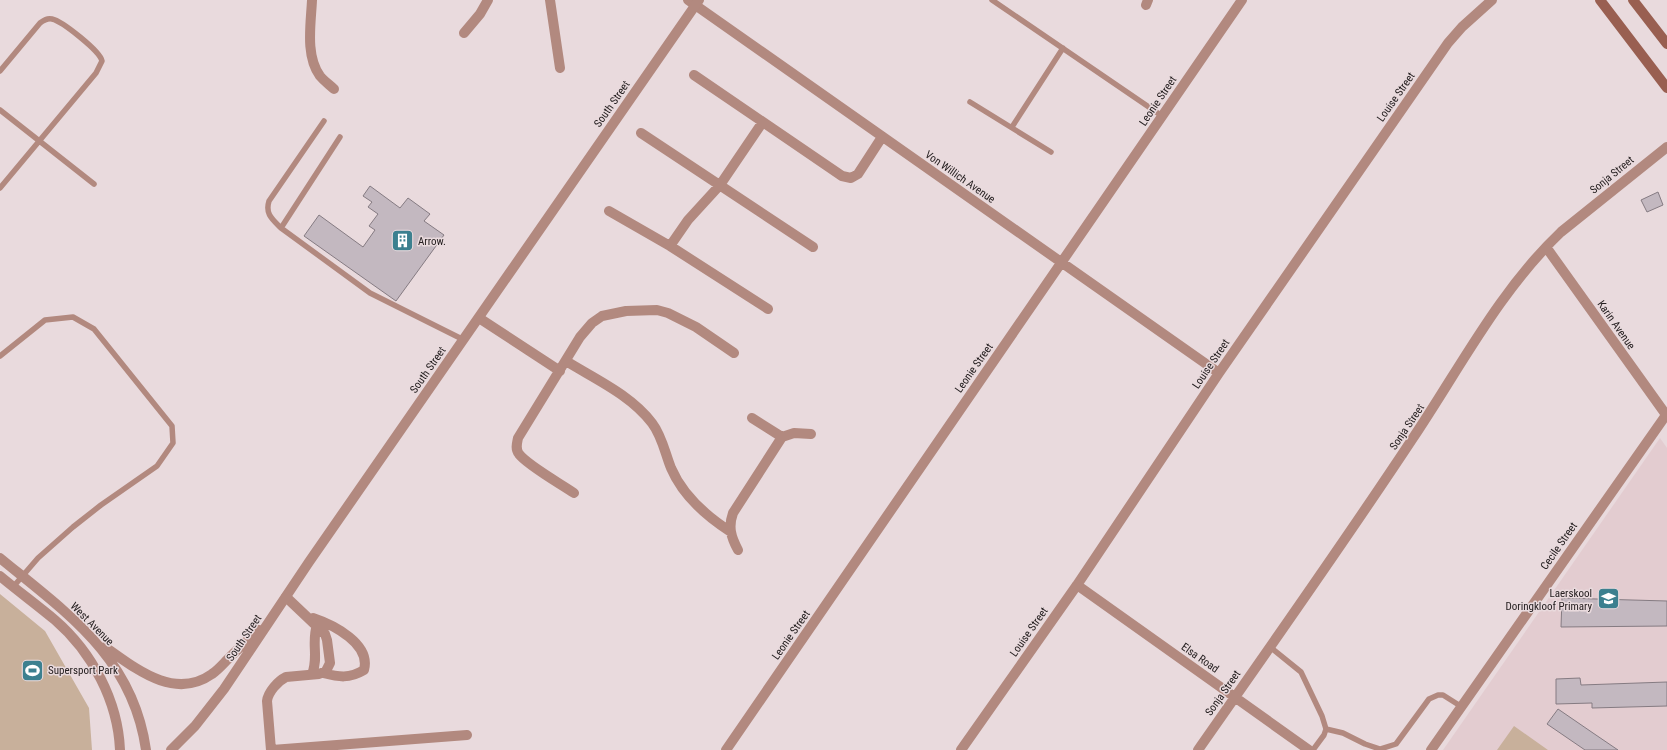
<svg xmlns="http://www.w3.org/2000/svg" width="1667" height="750" font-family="'Roboto Condensed',sans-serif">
	<rect width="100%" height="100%" fill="#e9dadd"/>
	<path fill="#e3ccd0" d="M1660,438L1667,448V750H1443Z"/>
	<path fill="#c8b09b" d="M0,594L45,631L89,708L92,750H0Z
		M1514,726L1548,750H1497Z"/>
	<path fill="#c3b8c0" stroke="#857b82" d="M370,186L400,208L408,198L430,214L424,221L444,235L396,301L304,236L319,215L363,247L375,230L369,226L378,214L368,207L372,202L363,196Z
		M1658,192L1663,205L1647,212L1641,200Z
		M1562,598L1667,601V626L1561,627Z
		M1580,678L1581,685L1667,682V706L1592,708V703L1556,704V679Z
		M1558,709L1593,733L1618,750H1585L1547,724Z"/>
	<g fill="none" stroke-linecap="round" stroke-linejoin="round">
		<path stroke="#b2897f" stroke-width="5.5" d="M992,0L1162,116
			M0,71L40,23C44,20 47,18 52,19C62,21 100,51 102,61L96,73L0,188
			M970,102L1051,152
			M0,110L94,184
			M324,121L269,201C265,214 272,219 281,228L370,293L464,340
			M1012,127L1063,48
			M281,228L340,137
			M0,356L45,320L73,317L94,329L172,426L173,443L157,466L101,505L73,527L38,558L13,587
			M1270,647L1301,672L1322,716L1326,729L1324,735L1313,750
			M1326,729L1343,733L1365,744L1380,749L1396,744L1429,699L1438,695H1443L1462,707"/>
		<path stroke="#b2897f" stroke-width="10" d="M312,0C311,23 305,56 320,76C324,81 330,85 334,89
			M550,0L560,68
			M688,0L1219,373
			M1146,5L1148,0
			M464,33L480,14L488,0
			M694,75L842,176L851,178L858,174L882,137
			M641,133L813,247
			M609,211L670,246L768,309
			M670,246L688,220L720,185L762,123
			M1546,247L1667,416
			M479,318L560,371
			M566,361C595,379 631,395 652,423C662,436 665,453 671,468C683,496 706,516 731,532
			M752,418L782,437
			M574,493C561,484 527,465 519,454C515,449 517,443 518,438L580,337L592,323L602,316L626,311L657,310L668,313L696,327L734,353
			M738,550C731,537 728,527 733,513L782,437L794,433L811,434
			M1077,585L1309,750
			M313,618C334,625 371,644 364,670C349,679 339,677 323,673
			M312,674C319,657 311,643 317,625
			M271,750L267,701C268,692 278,681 286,677L319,674L326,671L330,663L327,640L325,634L286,597
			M272,750L467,735
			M726,750L1242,0
			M961,750L1077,585L1219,373L1448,43L1462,27L1492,0
			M1198,750C1270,647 1343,544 1413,438C1460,368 1499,291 1561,232L1667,147
			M1431,750L1666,415"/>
		<path stroke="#b2897f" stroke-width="10" d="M0,558C67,613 133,657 146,750
			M0,576C18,591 37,605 55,620C92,652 118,701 120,750
			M105,647C135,668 174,701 212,674C218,670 223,664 228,659C238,649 249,639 259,630
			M171,750L195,726L224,689L309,562L699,0"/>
		<path stroke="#995f51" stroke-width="10" d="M1600,0L1667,88
			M1633,0L1667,44"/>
	</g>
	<defs>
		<symbol id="building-square" viewBox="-11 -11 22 22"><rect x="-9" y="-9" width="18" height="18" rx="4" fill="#3c808f" stroke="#e9dadd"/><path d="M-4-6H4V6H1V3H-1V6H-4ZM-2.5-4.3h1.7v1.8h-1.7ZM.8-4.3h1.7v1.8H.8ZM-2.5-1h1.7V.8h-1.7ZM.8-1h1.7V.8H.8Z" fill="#fff"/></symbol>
		<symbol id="school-square" viewBox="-11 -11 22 22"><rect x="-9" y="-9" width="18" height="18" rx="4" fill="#3c808f" stroke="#e9dadd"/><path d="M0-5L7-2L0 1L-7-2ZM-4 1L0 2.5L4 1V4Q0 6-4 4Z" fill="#fff"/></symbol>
		<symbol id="stadium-square" viewBox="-11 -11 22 22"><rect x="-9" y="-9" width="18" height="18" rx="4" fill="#3c808f" stroke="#e9dadd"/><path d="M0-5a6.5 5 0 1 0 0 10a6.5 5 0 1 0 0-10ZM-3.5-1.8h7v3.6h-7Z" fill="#fff"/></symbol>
	</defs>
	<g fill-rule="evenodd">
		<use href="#building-square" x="390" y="228" width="25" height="25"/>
		<use href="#school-square" x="1596" y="586" width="25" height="25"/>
		<use href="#stadium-square" x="20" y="658" width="25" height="25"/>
	</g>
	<g text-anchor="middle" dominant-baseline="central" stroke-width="3" stroke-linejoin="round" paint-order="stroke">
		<g font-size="11" fill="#262021" stroke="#e9dadd">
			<text transform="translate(1396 97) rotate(-55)">Louise Street</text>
			<text transform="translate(1158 101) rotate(-56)">Leonie Street</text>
			<text transform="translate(612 104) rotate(-55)">South Street</text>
			<text transform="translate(1612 175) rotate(-39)">Sonja Street</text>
			<text transform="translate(960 177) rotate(35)">Von Willich Avenue</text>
			<text transform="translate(1616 325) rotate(55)">Karin Avenue</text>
			<text transform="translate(1211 364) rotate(-56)">Louise Street</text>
			<text transform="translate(974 368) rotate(-55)">Leonie Street</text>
			<text transform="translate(428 370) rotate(-55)">South Street</text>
			<text transform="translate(1407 427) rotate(-56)">Sonja Street</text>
			<text transform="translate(1559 546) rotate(-55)">Cecile Street</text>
			<text transform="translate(92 624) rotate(45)">West Avenue</text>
			<text transform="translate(1029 632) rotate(-55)">Louise Street</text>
			<text transform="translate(791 635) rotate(-55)">Leonie Street</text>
			<text transform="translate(244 638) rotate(-56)">South Street</text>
			<text transform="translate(1200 658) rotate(35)">Elsa Road</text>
			<text transform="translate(1223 693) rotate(-55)">Sonja Street</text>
		</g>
		<g font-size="11" fill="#262021" stroke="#e9dadd" text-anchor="start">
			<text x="418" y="241">Arrow.</text>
			<text x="1592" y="593" text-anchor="end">Laerskool<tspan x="1592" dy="13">Doringkloof Primary</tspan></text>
			<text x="48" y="670">Supersport Park</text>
		</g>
	</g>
</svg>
